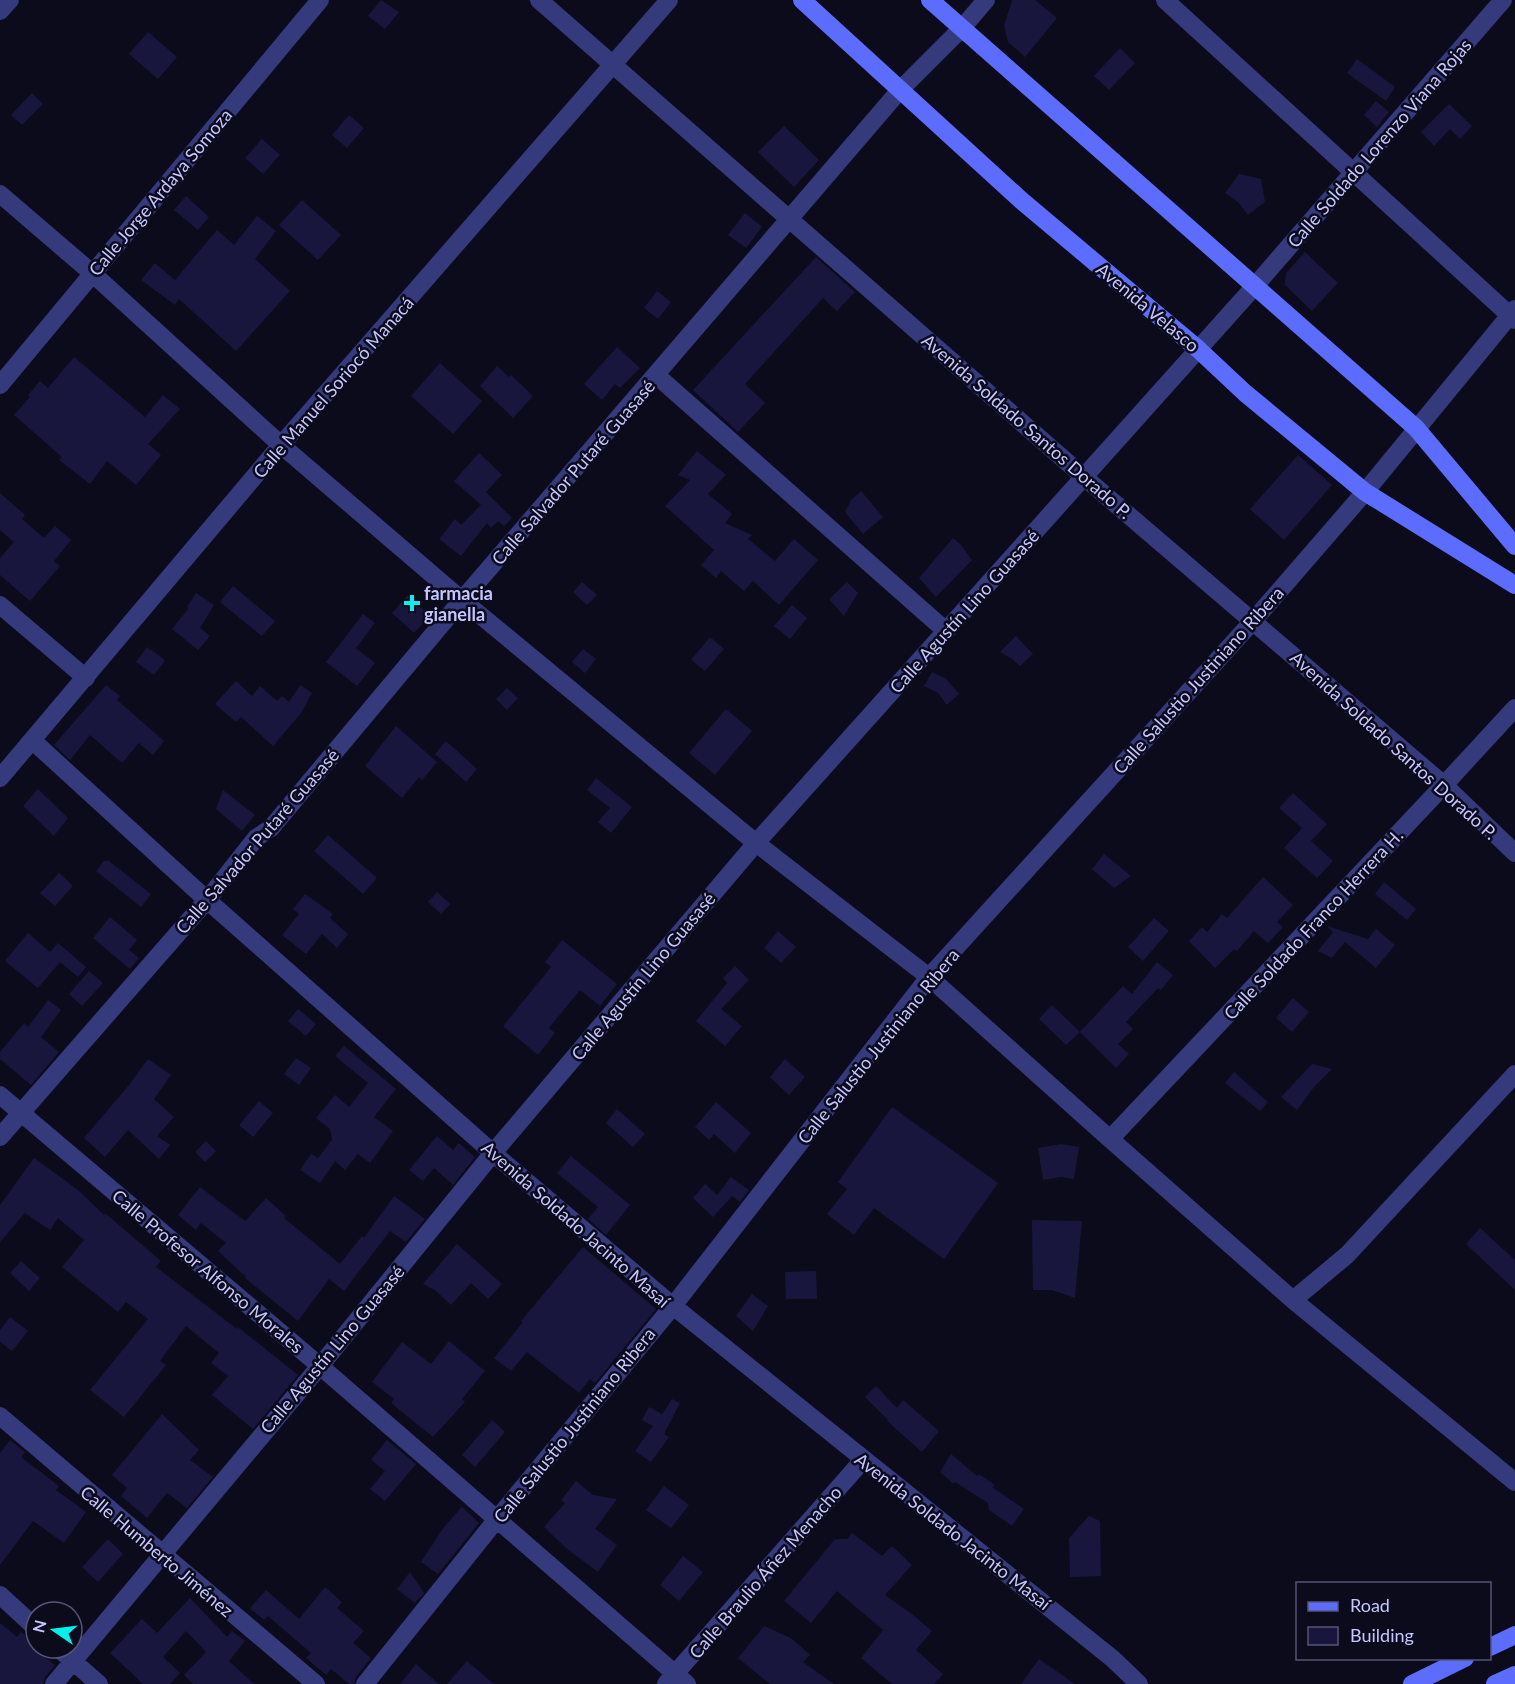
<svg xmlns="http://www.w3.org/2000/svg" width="1515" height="1684" font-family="Lato,sans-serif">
	<rect width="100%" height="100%" fill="#0b0b1c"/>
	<path fill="#19163d" d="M381,0L399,12L385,29L368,16Z
		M1012,0H1035L1057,18L1025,57L1008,42L1004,26Z
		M148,32L177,57L158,79L129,54Z
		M1120,48L1135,63L1109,90L1094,76Z
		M1357,59L1395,87L1386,101L1347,73Z
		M32,93L43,104L22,125L11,115Z
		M1376,101L1389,112L1377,127L1364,115Z
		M1449,104L1472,126L1460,139L1450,129L1434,146L1421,132Z
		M349,115L364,128L347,148L332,135Z
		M784,126L819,160L794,187L758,152Z
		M262,139L280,155L263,174L245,158Z
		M1239,174L1261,179L1265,202L1248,215L1238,202L1225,193Z
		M186,196L209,217L198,230L174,210Z
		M302,200L341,235L318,260L279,225Z
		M745,213L762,227L746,248L728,235Z
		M257,216L276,231L255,259L290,291L236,351L179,299L175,305L141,280L155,263L175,280L217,230L234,245Z
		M1305,252L1338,283L1312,311L1285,285L1286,273Z
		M816,257L855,292L837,311L823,298L745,384L765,403L738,432L693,390Z
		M657,291L671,302L658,319L644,308Z
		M617,347L640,368L620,388L615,384L602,400L584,384Z
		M74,357L145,417L163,395L180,409L148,444L161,455L136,485L107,461L90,484L59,460L62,457L14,415L30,397L28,395L40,381L48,388Z
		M440,363L482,401L453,434L411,396Z
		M497,366L509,377L511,375L533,396L513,418L480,386Z
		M697,451L726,475L708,494L732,514L725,523L752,535L748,539L775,561L794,539L818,560L779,605L753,581L744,591L721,571L716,578L701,565L714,550L665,506L690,480L678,475Z
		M479,453L502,475L486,492L512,518L504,526L498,521L491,528L487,523L461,556L439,539L455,519L461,525L481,505L454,481Z
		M1298,455L1332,485L1284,540L1250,509Z
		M861,491L883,517L863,534L845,512L851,500Z
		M0,493L25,515L22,519L44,538L55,526L71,540L54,561L60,566L30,601L0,575V558L14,542L0,530Z
		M953,538L961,545L972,560L936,597L919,578Z
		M582,582L597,595L587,605L573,592Z
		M847,582L858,593L844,616L829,599Z
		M233,586L275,621L262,636L220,602Z
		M196,593L214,605L200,628L210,636L198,650L172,629L189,608L187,607Z
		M408,595L430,616L414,633L392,613Z
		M792,605L807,618L790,639L774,626Z
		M363,614L375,623L356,648L375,663L357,686L326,662Z
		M1016,636L1033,654L1020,666L1012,659L1000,652Z
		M710,637L724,649L705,671L691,660Z
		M147,647L165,660L154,675L136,662Z
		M583,649L596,659L585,673L572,662Z
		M932,672L946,679L959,694L947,705L938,693L924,686Z
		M236,681L252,696L260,686L277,701L282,696L289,702L300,685L312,693L301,713L273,746L241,717L236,722L215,704Z
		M106,685L120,696L117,700L164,741L153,755L139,743L122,763L90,735L70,760L54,745Z
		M507,688L518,698L507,710L496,699Z
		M726,709L752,731L715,775L689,753Z
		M396,726L437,762L422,780L419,777L402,798L365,766Z
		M446,741L477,769L466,782L435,754Z
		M596,778L632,807L611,833L598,822L610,808L587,790Z
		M38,789L68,818L54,836L23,806Z
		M223,790L255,815L242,831L216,809Z
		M1293,793L1327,824L1311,841L1333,861L1317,878L1284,848L1302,828L1279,808Z
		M328,835L377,878L363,894L314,851Z
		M1104,854L1131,876L1114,888L1092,869Z
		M104,861H109L151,894L141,907L96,871Z
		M59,873L73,886L55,906L40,893Z
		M1263,877L1293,905L1277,922L1283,927L1268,943L1254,931L1237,951L1234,949L1215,968L1189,941L1202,927L1207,932L1222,914L1227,918Z
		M1384,882L1416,909L1407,920L1375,894Z
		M437,892L450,904L441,914L428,902Z
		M305,894L333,914L330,918L348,934L337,948L322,934L306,954L282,935L299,914L293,909Z
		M110,917L137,940L129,950L139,958L130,969L93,938Z
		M1154,918L1169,931L1143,961L1128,947Z
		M1327,926L1368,939L1376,929L1395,945L1376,968L1345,942L1332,958L1318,951L1333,932Z
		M778,931L796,947L781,963L764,948Z
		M28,933L50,952L58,943L86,967L78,977L60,962L38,988L5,961Z
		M562,940L617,984L600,1006L580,990L549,1028L555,1033L538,1055L503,1026L551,967L545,962Z
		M1157,962L1173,975L1161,990L1158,988L1126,1022L1133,1029L1118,1044L1129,1054L1116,1068L1080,1032L1123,986L1132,994Z
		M735,966L749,980L721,1009L742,1026L725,1046L696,1021L727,983L723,978Z
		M89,971L103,983L82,1006L69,994Z
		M1293,998L1309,1012L1292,1032L1276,1018Z
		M48,1000L61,1010L41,1037L59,1052L31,1085L0,1059V1052L24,1023L28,1027Z
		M1052,1005L1080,1032L1066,1045L1039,1019Z
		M298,1009L316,1024L306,1036L288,1021Z
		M344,1046L396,1089L374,1117L393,1131L370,1163L358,1154L345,1170L335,1161L320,1183L300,1170L311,1154L318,1158L332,1140L330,1129L316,1118L335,1095L349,1107L368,1083L335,1056Z
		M296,1058L311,1068L299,1085L284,1074Z
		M148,1059L171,1075L154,1099L174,1117L157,1136L170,1145L159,1159L128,1130L105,1157L84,1138L129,1085Z
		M785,1059L805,1077L789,1095L770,1077Z
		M1312,1064L1332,1069L1314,1087L1297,1110L1281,1097Z
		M1234,1072L1268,1102L1260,1111L1225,1083Z
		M259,1101L273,1113L253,1137L239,1125Z
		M716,1102L751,1133L735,1153L714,1134L709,1140L695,1127Z
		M892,1107L998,1183L944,1259L874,1208L854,1235L827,1214L847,1189L838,1182Z
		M617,1109L645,1134L633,1147L606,1123Z
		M437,1136L453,1150L459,1143L475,1157L453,1185L434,1168L423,1181L409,1170Z
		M206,1141L216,1151L205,1162L195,1152Z
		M1061,1144L1079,1147L1074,1179L1061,1177L1043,1180L1038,1148Z
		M571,1156L630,1205L606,1235L588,1219L598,1207L557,1173Z
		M34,1158L78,1190L104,1215L105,1213L161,1261L156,1267L237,1329L238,1327L298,1375L253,1429L212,1395L228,1376L211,1363L219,1353L186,1326L160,1361L166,1365L124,1417L90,1390L148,1319L126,1302L118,1312L62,1267L84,1240L58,1218L50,1230L25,1213L0,1242V1205Z
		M731,1177L749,1190L740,1202L732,1196L713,1217L693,1198L705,1184L717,1195Z
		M200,1187L245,1221L266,1198L286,1216L284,1218L340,1264L362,1236L364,1238L394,1196L425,1219L406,1242L390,1231L344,1291L329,1279L298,1321L245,1278L246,1277L218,1251L226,1243L201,1223L196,1230L178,1215Z
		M1032,1220L1082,1221L1075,1298L1052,1290H1033Z
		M1480,1228L1515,1260V1290L1466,1244Z
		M457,1244L502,1284L488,1299L471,1283L451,1305L435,1290L423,1284Z
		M583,1247L656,1309L595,1383L590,1379L579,1393L527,1352L511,1371L494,1358L523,1322L521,1321Z
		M21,1261L40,1278L29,1291L10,1273Z
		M816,1271L817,1299H786L785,1272Z
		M752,1294L768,1306L753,1331L736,1316Z
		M10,1317L28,1331L12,1351L0,1342V1330Z
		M449,1341L485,1371L462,1399L465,1402L433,1437L391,1403L394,1399L372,1382L402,1342L431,1364Z
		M876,1386L897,1408L903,1400L939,1431L922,1452L887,1421L888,1420L865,1397Z
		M672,1399L680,1403L664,1434L669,1437L651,1462L635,1451L653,1426L642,1420L649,1407L662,1414Z
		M162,1414L199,1450L190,1460L213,1477L187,1508L167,1493L147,1518L121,1496L127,1488L112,1475Z
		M492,1420L505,1432L475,1467L462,1455Z
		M10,1440L25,1452L21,1457L59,1486L56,1490L86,1512L64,1543L33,1521L0,1565V1453Z
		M387,1440L416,1464L385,1501L370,1489L385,1471L371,1460Z
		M951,1454L977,1476L979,1474L995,1485L992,1487L1024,1509L1012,1526L989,1510L988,1503L955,1482L954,1484L940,1472Z
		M576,1481L593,1495L617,1499L595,1529L617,1545L598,1572L566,1548L544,1527L565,1503L561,1500Z
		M664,1486L689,1505L671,1528L646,1510Z
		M462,1507L479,1523L438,1574L421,1562L444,1527Z
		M1089,1516L1100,1521L1101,1576L1070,1577L1069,1538Z
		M852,1533L882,1556L892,1546L912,1565L885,1595L913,1615L932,1631L916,1650L943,1674L934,1684H892L861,1658L883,1630L837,1591L811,1623L784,1601L835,1539H847Z
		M108,1539L123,1554L98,1582L82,1567Z
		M683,1556L703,1572L679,1601L660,1585Z
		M410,1572L424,1593L415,1603L397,1589Z
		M325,1587L342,1602L337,1608L364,1631L353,1643L371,1658L356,1677L354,1684H349L331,1669L326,1675L306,1658L311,1653L268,1616L264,1620L250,1608L266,1590L299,1619Z
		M190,1598L227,1637L232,1631L245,1641L229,1661L254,1684H193L184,1675L206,1652L186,1631L163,1657L180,1673L170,1684H143L110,1653L142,1619L157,1633Z
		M0,1623L17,1637L21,1632L33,1642L30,1645L55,1665L45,1677L43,1684H0Z
		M764,1626L791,1638L810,1655L803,1662L834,1684H770L738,1658Z
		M1039,1659L1075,1684H1021Z
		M467,1661L494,1684H447Z
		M416,1664L439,1684H400Z"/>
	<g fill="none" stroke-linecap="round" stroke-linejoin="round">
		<path stroke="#343a7c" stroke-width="18" d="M539,0L1084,477L1444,785L1515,853
			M1165,0L1515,320
			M0,11L10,0
			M0,194L92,273L281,445L462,600L756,843L929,977L1110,1139L1293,1300L1515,1482
			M656,375L946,631
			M0,385L320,0
			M0,605L86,678
			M33,741L207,900L493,1153L673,1306L1113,1659L1139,1684
			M0,778L281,445L669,0
			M0,1095L320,1366L687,1684
			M0,1137L207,900L256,838L271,828L462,600L900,90L962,28L986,0
			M1110,1139L1444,785L1515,708
			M1293,1300L1347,1255L1515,1074
			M0,1416L316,1684
			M0,1595L36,1628
			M58,1648L99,1684
			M54,1684L320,1366L493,1153L756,843L1254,287L1503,0
			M365,1684L497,1519L673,1306L929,977L1253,621L1365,492L1515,309
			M666,1684L863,1460"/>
		<path stroke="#5c6cff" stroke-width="18" d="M802,0L1022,201L1198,349L1245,393L1365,492L1515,585
			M930,0L1416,428L1515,546
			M1490,1647L1515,1635
			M1412,1684L1465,1658
			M1495,1684L1515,1675"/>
	</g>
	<path fill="#00f0eb" stroke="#0b0b1c" stroke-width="2" d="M409 594h6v6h6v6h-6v6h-6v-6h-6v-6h6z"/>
	<g text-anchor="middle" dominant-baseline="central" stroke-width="5" stroke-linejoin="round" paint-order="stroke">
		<g font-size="18" fill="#c5c6ff" stroke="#0b0b1c">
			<text transform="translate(1379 143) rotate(-49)">Calle Soldado Lorenzo Viana Rojas</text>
			<text transform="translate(160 192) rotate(-50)">Calle Jorge Ardaya Somoza</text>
			<text transform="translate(1148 307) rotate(40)">Avenida Velasco</text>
			<text transform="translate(333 387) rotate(-49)">Calle Manuel Soriocó Manacá</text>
			<text transform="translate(1027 426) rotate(41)">Avenida Soldado Santos Dorado P.</text>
			<text transform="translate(573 472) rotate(-49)">Calle Salvador Putaré Guasasé</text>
			<text transform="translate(964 611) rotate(-48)">Calle Agustín Lino Guasasé</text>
			<text transform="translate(1198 680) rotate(-48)">Calle Salustio Justiniano Ribera</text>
			<text transform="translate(1394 745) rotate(42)">Avenida Soldado Santos Dorado P.</text>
			<text transform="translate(257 841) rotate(-49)">Calle Salvador Putaré Guasasé</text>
			<text transform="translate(1313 924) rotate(-47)">Calle Soldado Franco Herrera H.</text>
			<text transform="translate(643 976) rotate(-50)">Calle Agustín Lino Guasasé</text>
			<text transform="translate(878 1046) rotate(-51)">Calle Salustio Justiniano Ribera</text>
			<text transform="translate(576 1224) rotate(41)">Avenida Soldado Jacinto Masaí</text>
			<text transform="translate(208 1271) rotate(40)">Calle Profesor Alfonso Morales</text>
			<text transform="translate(332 1349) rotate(-50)">Calle Agustín Lino Guasasé</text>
			<text transform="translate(574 1425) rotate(-51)">Calle Salustio Justiniano Ribera</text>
			<text transform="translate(953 1531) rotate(38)">Avenida Soldado Jacinto Masaí</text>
			<text transform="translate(157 1551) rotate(40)">Calle Humberto Jiménez</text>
			<text transform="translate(765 1572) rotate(-49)">Calle Braulio Áñez Menacho</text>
		</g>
		<g font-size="18" font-weight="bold" fill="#c5c6ff" stroke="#0b0b1c" text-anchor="start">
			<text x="424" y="593">farmacia<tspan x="424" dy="21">gianella</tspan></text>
		</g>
	</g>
	<rect x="1296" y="1582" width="195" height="78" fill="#0b0b1c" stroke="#555677" stroke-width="1.5"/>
	<rect x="1308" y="1602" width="30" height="9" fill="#5c6cff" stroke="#555677" stroke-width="1.5"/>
	<text x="1350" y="1612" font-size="18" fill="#c5c6ff">Road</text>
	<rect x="1308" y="1627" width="30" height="18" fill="#19163d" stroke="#555677" stroke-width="1.5"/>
	<text x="1350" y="1642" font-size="18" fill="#c5c6ff">Building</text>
	<g transform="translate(54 1630) rotate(284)"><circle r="28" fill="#0b0b1c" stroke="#555677" stroke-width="1.5"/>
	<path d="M0-4.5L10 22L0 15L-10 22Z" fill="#00f0eb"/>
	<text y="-9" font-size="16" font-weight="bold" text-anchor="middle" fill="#c5c6ff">N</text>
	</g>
</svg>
